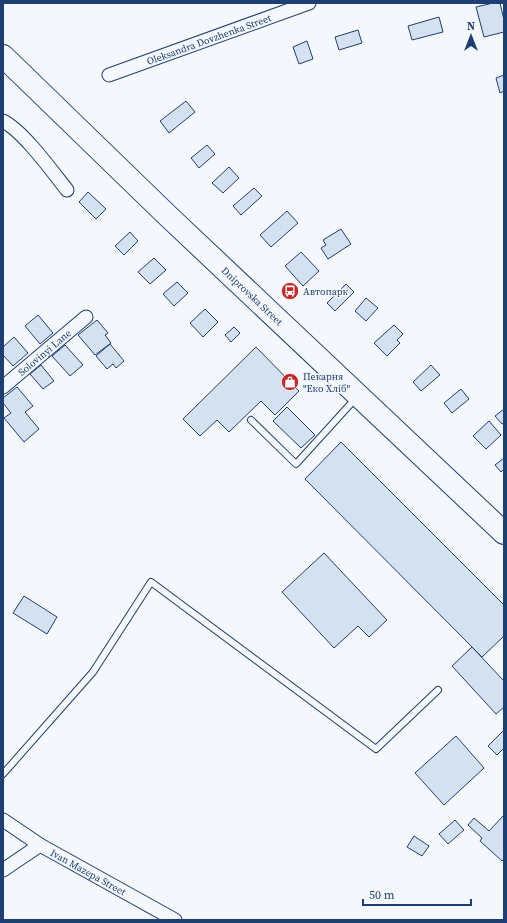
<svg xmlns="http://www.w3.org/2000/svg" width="507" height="923" font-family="'Source Serif 4',serif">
	<rect width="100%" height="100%" fill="#f4f7fb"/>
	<path fill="#d5e0f0" stroke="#1d3f73" d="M493,3H500L504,20V32L484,37L476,7Z
		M439,17L443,32L412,40L408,26Z
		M358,30L362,43L339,50L335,37Z
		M307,41L313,59L299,64L293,47Z
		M504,75V91L500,93L496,78Z
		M186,101L195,112L169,133L160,121Z
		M207,145L215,154L199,168L191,158Z
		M229,167L239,178L223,193L212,183Z
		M254,188L262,196L241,215L233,206Z
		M88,192L106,209L96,219L79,202Z
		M287,211L298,223L271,247L260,235Z
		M341,229L351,244L328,259L321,248L326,245L323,240Z
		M130,232L138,241L124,255L115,246Z
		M301,252L319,271L303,286L285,266Z
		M154,258L166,270L150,284L138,272Z
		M177,282L188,293L174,306L163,294Z
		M346,284L354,292L335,311L327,303Z
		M366,298L378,308L366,321L355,311Z
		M205,309L218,322L203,337L190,323Z
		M38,315L53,333L40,344L25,326Z
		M97,320L108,333L105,335L111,343L95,355L78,335Z
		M394,325L403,334L397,340L400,343L387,356L374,343Z
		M234,327L240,333L231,342L225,335Z
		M14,337L28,353L13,366L3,355V347Z
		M110,344L124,361L116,368L113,364L107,369L96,356Z
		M65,345L83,365L70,376L52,356Z
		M256,347L299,391L275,415L261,401L229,432L217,420L200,436L183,419Z
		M41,365L54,381L43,389L30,374Z
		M431,365L440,375L421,391L413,382Z
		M17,387L33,406L25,412L39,429L24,442L4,418L11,413L3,403V398Z
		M461,389L469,399L452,413L444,403Z
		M287,407L315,435L301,448L273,421Z
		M504,409V423L502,424L495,416Z
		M489,421L501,435L486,449L473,436Z
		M341,442L504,605V636L482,657L305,479Z
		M504,458V469L501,472L495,465Z
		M324,553L387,620L369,637L358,626L334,648L282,592Z
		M24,596L57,617L47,634L13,613Z
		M472,647L504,681V707L496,714L452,666Z
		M504,730V748L497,755L488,746Z
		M456,736L484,768L444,805L415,773Z
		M504,815V859L502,861L480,841L482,838L468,825L474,818L489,831Z
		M455,820L464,830L448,844L439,834Z
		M414,836L429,846L422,856L407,847Z"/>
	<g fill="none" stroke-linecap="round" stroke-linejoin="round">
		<defs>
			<path id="service" d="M251,420L296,464L356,398
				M3,774L93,672L151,582L376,749L438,690"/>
			<g id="minor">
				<path id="s1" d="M109,75L309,3"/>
				<path d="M3,121C23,131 52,171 67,190"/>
				<path id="s2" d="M3,387L86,317"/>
				<path id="s3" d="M3,820L40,845L175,920"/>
				<path d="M3,870L40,845"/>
			</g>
			<g id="trunk">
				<path id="s4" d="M3,56L168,216L504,533"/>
			</g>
		</defs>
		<use href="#service" stroke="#1d3f73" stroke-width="8"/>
		<use href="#minor" stroke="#1d3f73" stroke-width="15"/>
		<use href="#trunk" stroke="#1d3f73" stroke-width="24"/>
		<use href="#service" stroke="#f4f7fb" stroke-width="6"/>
		<use href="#minor" stroke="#f4f7fb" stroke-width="13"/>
		<use href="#trunk" stroke="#f4f7fb" stroke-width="22"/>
	</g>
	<defs>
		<symbol id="bus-disc" viewBox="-11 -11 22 22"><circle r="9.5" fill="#c62828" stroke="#f4f7fb"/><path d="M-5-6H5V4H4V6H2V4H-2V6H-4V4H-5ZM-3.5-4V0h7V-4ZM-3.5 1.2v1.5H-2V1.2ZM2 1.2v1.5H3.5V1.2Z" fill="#fff"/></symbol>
		<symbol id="shop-disc" viewBox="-11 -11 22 22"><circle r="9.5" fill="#c62828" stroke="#f4f7fb"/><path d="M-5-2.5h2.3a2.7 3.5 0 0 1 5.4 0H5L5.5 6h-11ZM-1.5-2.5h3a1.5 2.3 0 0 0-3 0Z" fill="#fff"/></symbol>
	</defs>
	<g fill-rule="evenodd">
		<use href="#bus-disc" x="280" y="281" width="20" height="20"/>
		<use href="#shop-disc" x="280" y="372" width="20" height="20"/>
	</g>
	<g text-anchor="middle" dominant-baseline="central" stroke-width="3" stroke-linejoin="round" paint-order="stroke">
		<g font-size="10" fill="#1d3f73" stroke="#f4f7fb">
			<text stroke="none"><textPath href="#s1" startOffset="106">Oleksandra Dovzhenka Street</textPath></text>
			<text stroke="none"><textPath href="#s4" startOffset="346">Dniprovska Street</textPath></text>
			<text stroke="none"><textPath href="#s2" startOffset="54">Solovinyi Lane</textPath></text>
			<text stroke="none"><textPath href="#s3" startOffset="100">Ivan Mazepa Street</textPath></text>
		</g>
		<g font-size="10" fill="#1d3f73" stroke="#f4f7fb" text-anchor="start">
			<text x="303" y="291">Автопарк</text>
			<text x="303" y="376">Пекарня<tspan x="303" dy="12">"Еко Хліб"</tspan></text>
		</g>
	</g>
	<rect width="507" height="923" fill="none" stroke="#1d3f73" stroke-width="8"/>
	<g transform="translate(471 36)" stroke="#f4f7fb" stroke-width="3" paint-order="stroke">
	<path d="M0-3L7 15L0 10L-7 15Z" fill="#1d3f73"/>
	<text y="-6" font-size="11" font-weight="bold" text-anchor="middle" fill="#1d3f73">N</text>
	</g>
	<path d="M363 899v6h108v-6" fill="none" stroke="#1d3f73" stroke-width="2"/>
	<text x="369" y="899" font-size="12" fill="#1d3f73" stroke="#f4f7fb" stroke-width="3" paint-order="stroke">50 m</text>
</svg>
